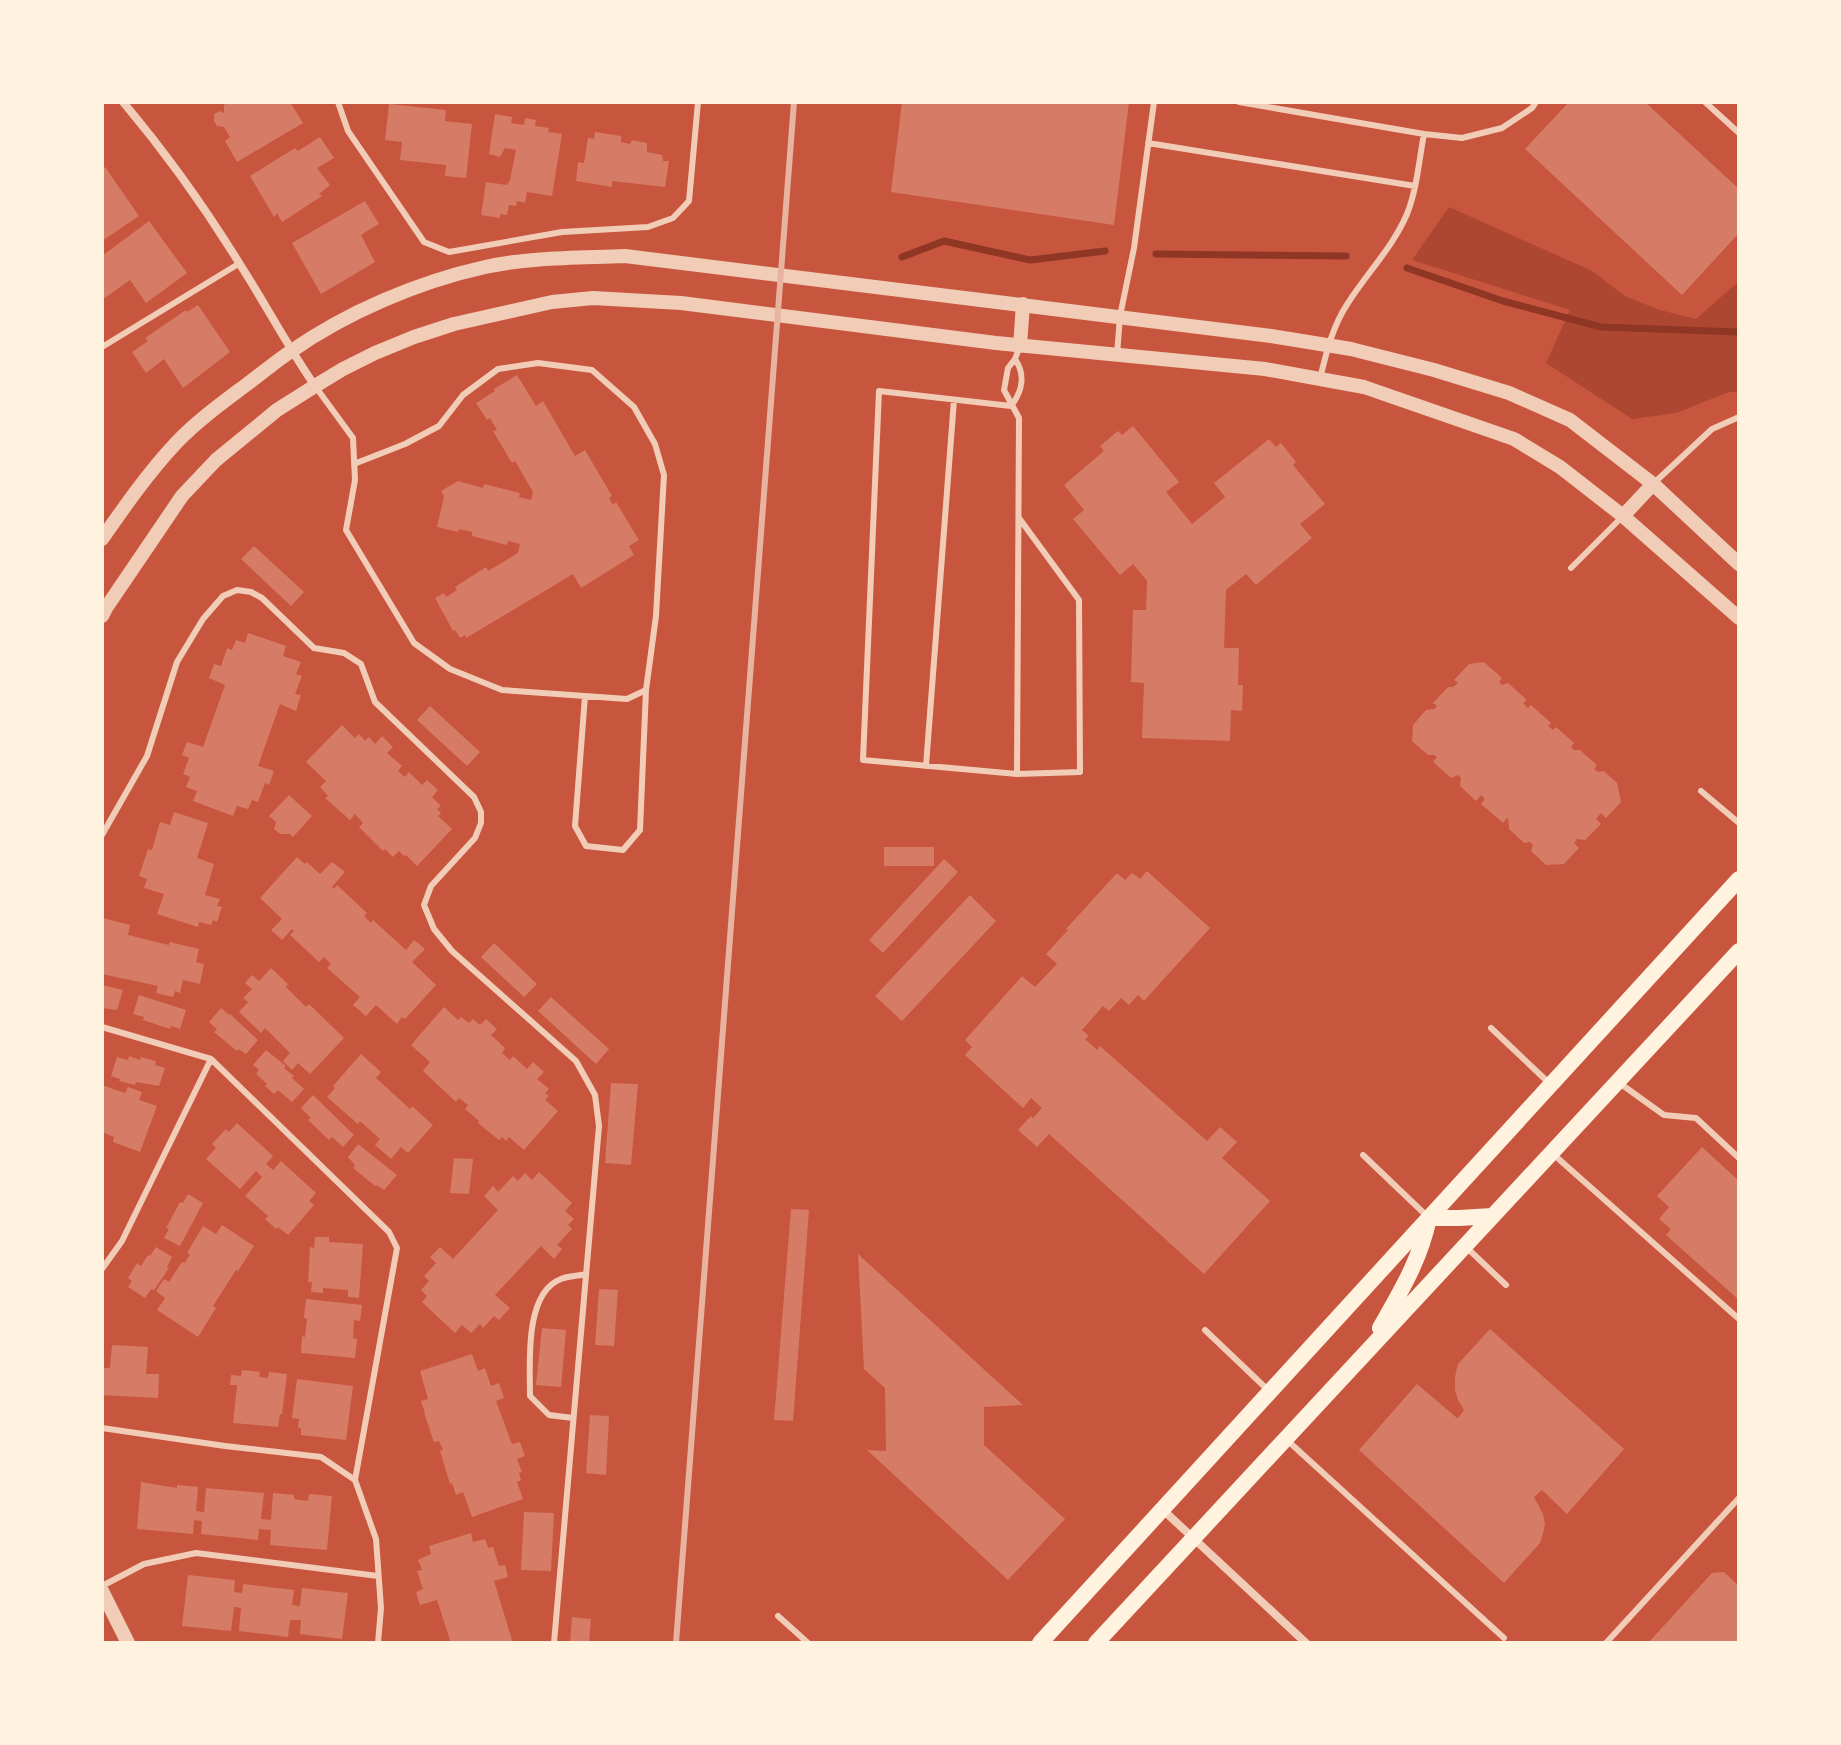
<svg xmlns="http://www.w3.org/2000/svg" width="1841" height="1745" font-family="Montserrat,sans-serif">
	<rect width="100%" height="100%" fill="#c8553d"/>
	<path fill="#ae4732" d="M1449,207L1592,271L1625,296L1660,310L1696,319L1739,281V392H1729L1676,413L1632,419L1546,363L1570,310L1412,260Z"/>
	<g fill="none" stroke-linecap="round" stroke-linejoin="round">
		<path stroke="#8f3625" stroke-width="7" d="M1156,254L1346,256
			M902,257L944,241L1030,260L1105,251
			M1407,268L1503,301L1601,327L1739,332"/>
	</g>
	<path fill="#d67c66" d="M229,102H290L303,123L237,162L225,141L230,137L224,127L217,126L214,121V114L221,111L224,113V105Z
		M902,102H1129L1114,225L891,192Z
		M1569,102H1645L1739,189V233L1682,295L1525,149Z
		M389,104L446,110L445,121L472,124L466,178L445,176L446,165L400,160L402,142L385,140Z
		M495,114L512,117L511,123L524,125L525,118L536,120L535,126L549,128L548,132L562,134L552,196L527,192L525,203L517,201L516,206L509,205L507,215L500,214V218L481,215L486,182L507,185L510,180L516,150L505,148L500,157L489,154Z
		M595,132L621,136V142L630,144L632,140L647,143V152L662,155L663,161H669L665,187L612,181V187L576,181L578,162L584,163L588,138L594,139Z
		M320,137L334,158L317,168L330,185L319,194L322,196L282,222L277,213L274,217L250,176L295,148L298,151Z
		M105,167L139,216L102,241V169Z
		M365,201L379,224L361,235L375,262L321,294L292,243Z
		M149,221L187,273L146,303L130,280L102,300V256Z
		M198,305L230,352L183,388L164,359L146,373L132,352L148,341L145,338L186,310L187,312Z
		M517,375L536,406L543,401L575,456L585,450L612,496L609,498L613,505L616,502L639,540L629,546L634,555L581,588L573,574L466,638L465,635L460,638L455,630L453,631L435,598L444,593L446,597L457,590L455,587L486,567L488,571L518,553L520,544L508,541L507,545L472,536V532L459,529L458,532L437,527L444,497L441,491L458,481L483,488L484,484L520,493L519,497L531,500L533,492L515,461L512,463L493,431L497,430L490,418L487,420L476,403L495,391L494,389Z
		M1133,426L1179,482L1166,492L1192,524L1225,497L1214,483L1269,439L1276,447L1281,443L1296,462L1293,465L1325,504L1300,524L1312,538L1256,585L1246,574L1226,590L1224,648H1239L1238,685H1243L1242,711L1231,710L1230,741L1142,738L1144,683L1131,682L1133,610H1146L1147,581L1133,564L1120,575L1073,519L1084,510L1064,485L1104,451L1100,446L1118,431L1122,435Z
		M254,546L304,592L291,606L241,559Z
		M248,633L286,646L283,656L301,662L296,674L302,676L295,694L301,695L296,711L280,704L258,766L274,771L269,785L265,783L258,802L252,800L248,809L237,806L233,816L193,801L197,791L186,787L190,777L183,774L189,758L182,755L187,742L203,747L225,685L209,678L214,664L221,666L227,648L232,650L236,640L245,643Z
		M1484,662L1502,678L1499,682L1502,685L1508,683L1527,700L1523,703L1528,708L1531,705L1551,723L1548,726L1553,730L1556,727L1574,743L1571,747L1574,750H1580L1597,765L1594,769L1598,772L1604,771L1617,783L1621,802L1606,818L1601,813L1596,819L1601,824L1585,840L1577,839L1574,843L1579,848L1564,864L1546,865L1531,851L1533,845L1530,842L1524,843L1509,829L1508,817L1503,823L1481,804L1485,799L1481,795L1476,801L1460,786L1461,778L1458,775L1451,778L1433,762L1437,757L1434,755H1428L1412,741L1413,725L1426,710L1434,709L1437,706L1433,703L1448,687H1453L1458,683L1454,680L1469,664Z
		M430,706L480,752L467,766L417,720Z
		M342,725L355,738L359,734L365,741L369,737L375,744L382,736L393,747L387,753L402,766L398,771L405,777L409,772L422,785L427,780L438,790L432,797L441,806L437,809L441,813L438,816L452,829L417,866L406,855L404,856L399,851L393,857L385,849L383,851L359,827L363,823L355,814L350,820L325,798L328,796L320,787L326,781L306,762Z
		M289,795L312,816L293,837L290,834H280L274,829L276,822L269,816Z
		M174,812L208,823L197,858L214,864L205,895L220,899L217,906L222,907L217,922L213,920L211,925L199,922L198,927L157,914L164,894L144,888L147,879L139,876L148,849L152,850L160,822L170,825Z
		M884,847H934V866H884Z
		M297,857L305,864L307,862L320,874L332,862L345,872L332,887L334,889L337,885L367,913L364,916L371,923L373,920L406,950L414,940L425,949L412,962L436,985L405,1019L402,1017L397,1024L376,1005L366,1016L353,1005L360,997L327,968L331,964L324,957L319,962L290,935L294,931L292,929L282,940L271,930L282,919L260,898Z
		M944,859L958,872L883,953L869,940Z
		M1147,871L1210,928L1144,1001L1138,995L1129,1005L1121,998L1109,1011L1103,1006L1082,1030L1089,1036L1085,1039L1097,1050L1100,1046L1207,1141L1220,1127L1237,1142L1222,1158L1270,1201L1204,1274L1049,1134L1037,1147L1018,1130L1031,1116L1033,1118L1042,1108L1031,1098L1023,1108L965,1055L972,1047L965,1040L1022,976L1035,987L1057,964L1046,954L1068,930L1066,929L1117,873L1125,880L1132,873L1140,879Z
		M970,895L996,921L902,1021L875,996Z
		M103,918L130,925L128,935L169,945L170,942L199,949L196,962L204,964L200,984L183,980L180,993L175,991L173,997L156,993L158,986L102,974Z
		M494,943L537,984L524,997L481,957Z
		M271,968L288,984L286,987L306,1007L309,1004L344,1038L310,1074L298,1063L292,1070L283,1061L290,1053L265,1028L261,1033L239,1012L248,1002L243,998L252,989L245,983L252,975L259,981Z
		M102,985L123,990L117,1010L102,1008Z
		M139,995L186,1010L180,1029L171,1026L170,1029L143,1020L144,1017L133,1014Z
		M551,997L609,1049L596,1064L538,1011Z
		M444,1007L458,1020L461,1017L469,1023L473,1019L480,1025L486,1019L497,1029L491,1035L505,1048L502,1053L510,1060L513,1056L527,1069L533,1062L544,1072L537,1079L549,1089L545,1093L549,1096L545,1100L558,1111L524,1150L509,1137L506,1141L502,1137L499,1140L478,1123L479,1121L465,1109L468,1105L459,1098L456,1102L423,1071L430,1062L411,1045Z
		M221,1008L229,1015L230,1014L258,1040L246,1054L238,1049L237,1051L214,1032L217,1029L209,1022Z
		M266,1050L286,1066L284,1068L294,1076L292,1078L304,1089L292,1102L278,1090L274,1094L265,1086L267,1084L256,1074L259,1070L253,1065Z
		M361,1054L381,1072L376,1078L410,1109L412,1106L433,1125L408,1153L401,1147L391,1159L375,1145L380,1139L360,1121L358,1124L327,1097L335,1088L333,1086Z
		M129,1056L140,1060L141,1057L156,1061L155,1065L165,1068L159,1086L136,1082L135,1085L119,1081L120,1079L111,1076L117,1057L128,1060Z
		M611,1083L638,1084L631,1165L605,1163Z
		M102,1085L125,1093L128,1087L142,1092L139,1100L157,1106L140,1152L113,1142L114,1137L102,1132Z
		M313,1095L354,1135L343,1147L332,1137L329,1140L308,1120L311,1118L301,1108Z
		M237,1123L273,1156L266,1164L273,1170L281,1161L316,1193L309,1201L314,1205L288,1235L278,1227L276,1229L265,1219L268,1216L245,1196L262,1177L256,1171L240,1189L206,1159L216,1148L212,1144L226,1129L229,1132Z
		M358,1144L397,1175L384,1190L376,1185L375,1186L353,1168L355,1165L348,1157Z
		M1702,1147L1739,1181V1300L1666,1235L1671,1229L1659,1219L1669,1207L1657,1196Z
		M454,1158L473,1159L469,1194L450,1193Z
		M539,1172L572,1203L565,1211L574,1219L568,1225L572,1229L557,1245L562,1249L554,1259L541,1246L495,1295L510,1308L499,1320L494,1316L483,1328L480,1324L471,1333L462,1325L455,1333L422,1302L427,1296L421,1290L429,1281L424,1276L436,1263L430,1257L440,1247L453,1259L498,1210L484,1196L493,1186L498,1192L513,1176L518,1181L525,1173L532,1180Z
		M188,1194L203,1203L180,1246L164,1238L169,1229L166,1228L180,1202L183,1203Z
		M791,1209L809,1210L793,1421L774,1420Z
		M222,1225L254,1246L238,1271L236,1270L213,1306L216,1308L198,1337L157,1310L165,1298L156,1291L164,1279L169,1282L182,1262L185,1263L190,1254L187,1253L203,1226L216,1234Z
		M315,1237H329V1242L363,1244L359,1298L348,1297V1290L323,1288V1293L311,1292L312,1282H308L310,1247L314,1248Z
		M156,1247L172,1257L167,1267L169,1268L154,1290L151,1289L145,1298L128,1287L132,1281L128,1278L137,1263L141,1266L148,1255L150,1256Z
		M858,1254L1023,1405L984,1407V1445L1065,1519L1008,1580L867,1450L886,1451L885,1388L864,1369Z
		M599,1289L618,1290L614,1346L595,1345Z
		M306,1299L362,1305L360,1321L354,1320L353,1338L357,1339L355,1358L301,1353L302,1336L305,1337L307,1319L304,1318Z
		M542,1328L566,1330L561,1387L536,1385Z
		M1490,1329L1624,1449L1567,1514L1542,1490L1534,1497L1543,1514L1545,1525L1542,1537L1540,1543L1504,1583L1359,1450L1417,1384L1457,1418L1459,1417L1464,1410L1458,1400L1455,1390V1377L1458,1364Z
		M112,1345L148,1347L146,1374H159L158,1398L102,1395V1368H110Z
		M472,1354L478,1371L485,1368L491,1386L499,1383L504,1398L496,1401L512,1444L520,1442L525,1456L517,1459L522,1472L519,1473L521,1480L517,1482L523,1499L472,1517L463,1492L456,1495L452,1483L450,1484L440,1451L443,1450L439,1441L434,1442L424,1413H425L421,1401L428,1399L420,1371Z
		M242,1370L260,1372L259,1377L268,1378L269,1372L287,1374L282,1414H280L278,1427L233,1423L237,1385H230L231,1375L241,1376Z
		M297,1379L353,1386L346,1440L301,1435V1428H298L299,1419L292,1418Z
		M590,1415L609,1416L606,1475L586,1473Z
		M141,1482L177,1488V1485L198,1487L196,1511L204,1512L206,1488L264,1493L261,1519L271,1520L273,1493L294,1495V1499L308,1501L309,1494L332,1496L327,1550L270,1545L271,1530L259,1529L258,1540L201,1534L202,1521L194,1520L193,1534L137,1529Z
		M524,1512L554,1513L551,1571L521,1570Z
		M471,1533L473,1542L485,1539L488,1548L493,1547L499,1566L505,1565L508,1577L494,1581L513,1643H451L437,1600L420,1605L416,1592L423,1589L417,1571L422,1570L418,1560L431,1554L429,1546Z
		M1724,1572L1739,1586V1643H1648L1712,1573Z
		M188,1575L235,1580L234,1592L242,1593L243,1584L294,1590L292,1605L300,1606L302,1588L348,1593L342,1639L300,1634L301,1620H290L288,1637L239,1631L241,1608L234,1607L231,1631L182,1626Z
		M572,1617L591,1619L589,1643H570Z"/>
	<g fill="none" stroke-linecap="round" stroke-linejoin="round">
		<path stroke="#f1ccb7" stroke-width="6" d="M338,102L348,131L424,242L449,252L562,232L648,227L673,218L689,201L698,102
			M1239,102L1424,134L1462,138L1502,128L1532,108L1536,102
			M1705,102L1739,133
			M1148,143L1415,186
			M102,347L240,263
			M1117,355L1120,316L1134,248L1154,102
			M1320,379C1326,353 1333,325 1348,303C1367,273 1393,247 1407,214C1417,189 1419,160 1424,134
			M315,386L353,438L355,480L346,530L414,643L450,669L502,690L627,699L646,690L656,616L664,475L655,444L634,407L592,370L538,363L498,369L463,395L439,426L405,444L354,464
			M1011,406L879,391L863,760L1017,774L1019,418L1004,390L1008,368L1015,359L1020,346
			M1011,406C1022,392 1026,375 1015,359
			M1654,483L1712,429L1739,417
			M1571,568L1623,516
			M585,696L575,826L586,846L623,850L640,830L646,690
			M926,766L954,400
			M1017,774L1080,772L1079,600L1019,518
			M1701,791L1739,823
			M102,835L147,756L177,662L203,619L223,596L237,590L251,592L262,598L314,648L344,653L361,664L375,702L474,797L481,812V823L475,838L431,886L424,905L434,929L452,951L576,1061L595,1095L599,1126L554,1643
			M102,1027L211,1059
			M1491,1028L1548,1082
			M1618,1082L1664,1115L1696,1118L1739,1158
			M1553,1154L1739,1319
			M1363,1155L1429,1218
			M1465,1246L1506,1285
			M102,1269L122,1241L211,1059L389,1232L397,1248L355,1480
			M1205,1330L1269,1391
			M573,1418L549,1415L530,1396C530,1364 524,1293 561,1279C568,1276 578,1276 586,1274
			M102,1428L225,1446L321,1457L355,1480L376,1539L381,1608L378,1643
			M1288,1441L1504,1638
			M102,1586L144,1564L196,1553L378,1576
			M778,1616L808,1643
			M1606,1643L1739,1498"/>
		<path stroke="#f1ccb7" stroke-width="8" d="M123,102C166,153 206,209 241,266C266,305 288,347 315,386
			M1162,1509L1306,1643"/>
		<path stroke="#f1ccb7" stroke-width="14" d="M1020,346L1023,304
			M1623,516L1653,484
			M102,539C125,506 148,473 176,443C197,421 222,403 246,385C261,374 275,362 290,352C347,312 418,282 485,267C531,257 579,258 625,256L1271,336L1351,349L1434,370L1509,393L1570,420L1653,484L1739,564
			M102,616L106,608L182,496L216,460L277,410L315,386L343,369L375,353L414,337L454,324L552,302L593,298L681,303L996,343L1265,369L1364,387L1514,439L1560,467L1623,516L1739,618
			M102,1591L128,1643"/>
		<path stroke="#fff3e0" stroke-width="16" d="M1380,1328C1401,1291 1420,1260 1429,1218H1459L1493,1216
			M1040,1643L1739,879
			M1096,1643L1739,951"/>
		<path stroke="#e9b49f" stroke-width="6" d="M676,1643L794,102"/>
	</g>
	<rect width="1841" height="1745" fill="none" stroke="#fff3e0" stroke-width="208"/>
</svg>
